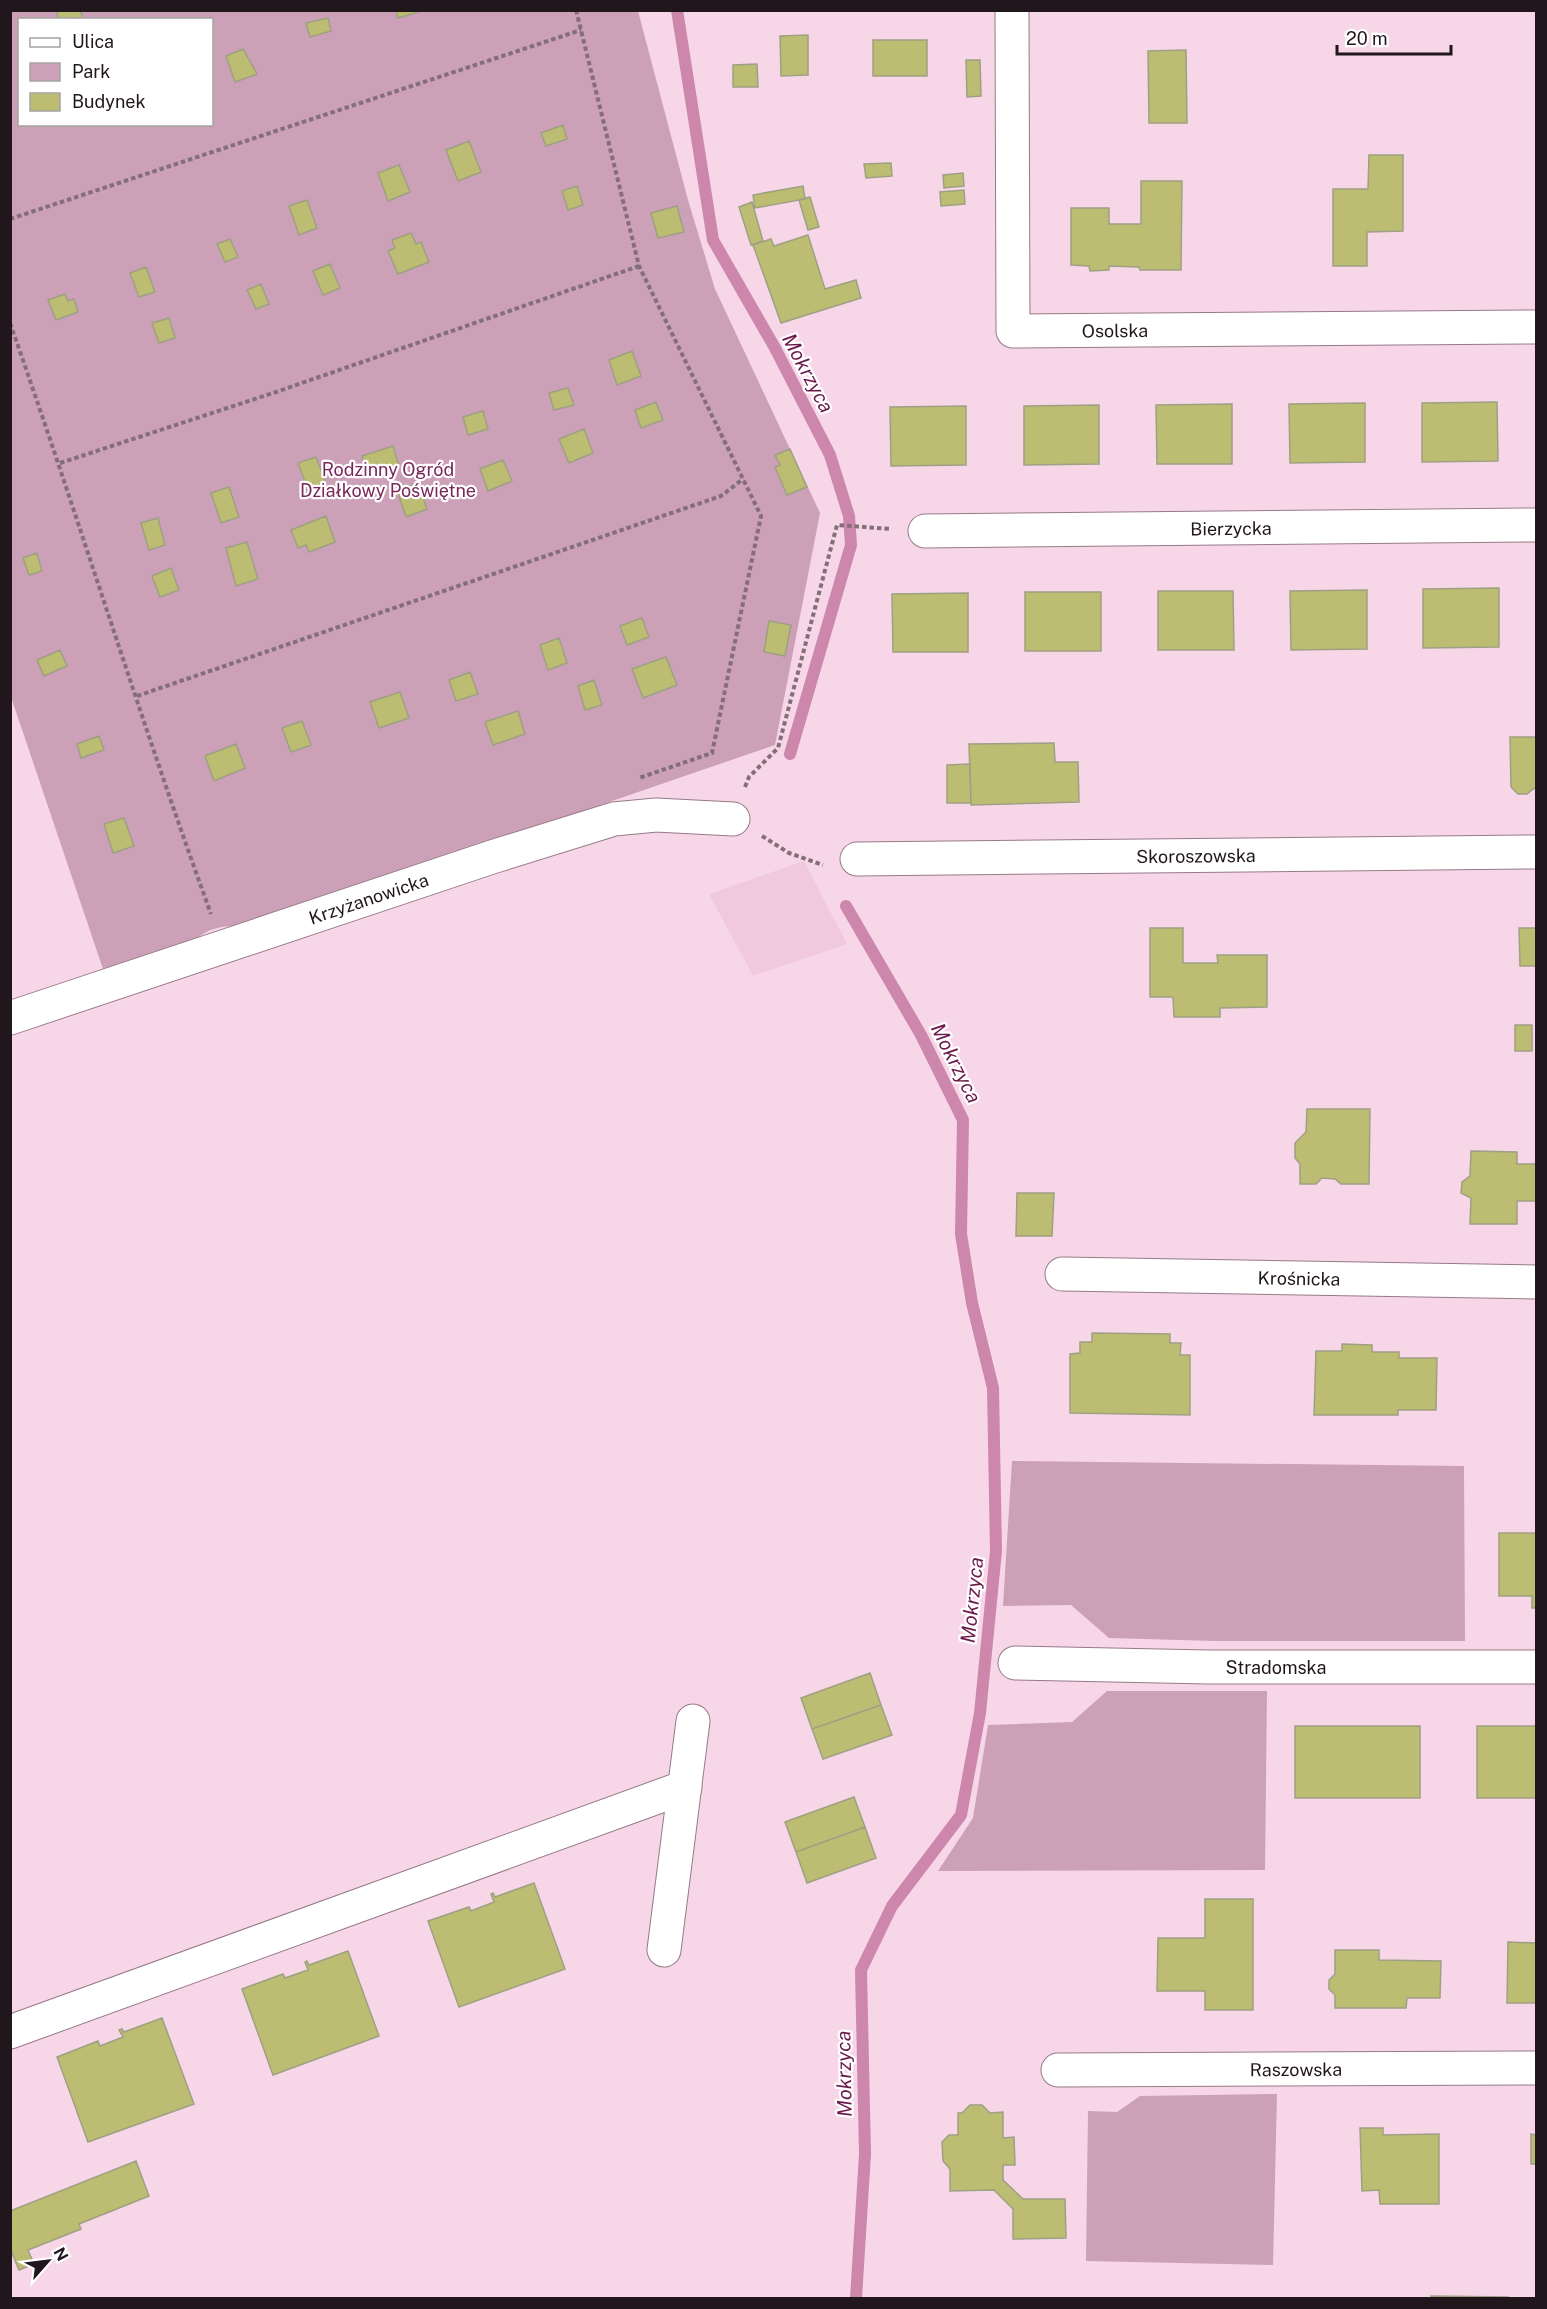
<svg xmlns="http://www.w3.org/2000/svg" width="1547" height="2309" font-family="'Public Sans',sans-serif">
	<rect width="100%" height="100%" fill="#f7d7e7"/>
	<path fill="#f1c9dd" d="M804,861L847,944L753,976L709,894Z"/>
	<path fill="#cca0b6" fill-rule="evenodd" d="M10,11H638L688,200L715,289L820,513L775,745L245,927C226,924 203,928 192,945L104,972L11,697ZM20,20H212V124H20Z
		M1012,1461L1464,1466L1465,1641H1215L1109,1638L1071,1605L1003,1606Z
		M1107,1691H1267L1265,1870L938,1871L973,1818L988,1725L1072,1722Z
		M1277,2094L1273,2265L1086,2261L1088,2111L1117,2112L1140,2096Z"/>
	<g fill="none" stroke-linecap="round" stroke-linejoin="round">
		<path stroke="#cd87ac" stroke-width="12" d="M677,10L713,240L775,348L830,455L849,516L851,545L790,754
			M846,906L921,1035L963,1120L961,1234L972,1303L993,1388L996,1551L980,1713L961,1815L892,1906L861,1970L865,2154L856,2298"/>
	</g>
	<path fill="#bcbd72" stroke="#9ea083" stroke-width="1.5" d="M56,10H80L83,18L59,20Z
		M396,10H419V12L398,18Z
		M328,18L331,31L310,37L306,23Z
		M808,35V75L781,76L780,36Z
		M873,40H927V76H873Z
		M243,49L257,74L235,82L226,56Z
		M1186,50L1187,123H1149L1148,51Z
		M966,60H980L981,96L967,97Z
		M757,64L758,87H733V65Z
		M563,125L567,139L546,146L541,133Z
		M469,141L481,172L458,181L446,150Z
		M1369,155H1403V231L1367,232V266H1333V189H1368Z
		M891,163L892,176L866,178L864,164Z
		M399,165L410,192L388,201L378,173Z
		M963,173L964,186L944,188L943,175Z
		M1141,181H1182L1181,270H1140L1139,267L1109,266V270L1090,271L1089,266L1071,265V208H1109V224H1141Z
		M577,186L583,205L568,210L562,191Z
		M803,186L805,199L755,208L753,195Z
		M964,190L965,204L941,206L940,192Z
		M810,197L819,227L808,230L799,200Z
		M307,200L317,228L299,235L289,206Z
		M752,202L763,241L751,245L739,207Z
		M677,206L684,232L658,238L651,213Z
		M411,233L416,244L421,242L429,262L398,274L388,251L395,248L392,240Z
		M808,235L825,289L856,280L861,298L781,323L753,245L771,239L774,246Z
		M230,239L238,257L225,262L217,244Z
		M330,264L340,288L323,295L313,271Z
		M146,267L155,292L139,297L130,273Z
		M261,284L269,304L256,309L247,290Z
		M65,294L68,301L74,299L78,312L56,320L48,300Z
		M169,318L175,338L159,343L152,323Z
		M632,351L641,376L617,385L609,360Z
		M568,388L574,405L554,410L549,393Z
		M656,402L663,420L641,428L635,410Z
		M1497,402L1498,461L1422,462V403Z
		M1365,403V462L1290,463L1289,404Z
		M1232,404V464H1157L1156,405Z
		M1099,405V464L1024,465V406Z
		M966,406V465L891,466L890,407Z
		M483,411L488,429L468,435L463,417Z
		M584,429L593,453L569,463L559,439Z
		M393,446L399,466L379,473L378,469L367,472L362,456Z
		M790,449L807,487L787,495L775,467L780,465L775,455Z
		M316,457L326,483L308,490L298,463Z
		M503,460L512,481L488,491L480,469Z
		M418,483L427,509L406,517L397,490Z
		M229,487L239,517L221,523L211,493Z
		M326,516L335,542L309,552L306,545L298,548L291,530Z
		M158,518L165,545L149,550L141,523Z
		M247,542L258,579L236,586L226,548Z
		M37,553L42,571L29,575L23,558Z
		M171,568L179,590L160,597L152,576Z
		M1499,588V647L1423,648V589Z
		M1367,590V649L1291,650L1290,591Z
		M1158,591H1233L1234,650H1158Z
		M1025,592H1101V651H1025Z
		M968,593V652H893L892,594Z
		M642,618L649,637L627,645L620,626Z
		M769,621L791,625L785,656L764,652Z
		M559,638L567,663L548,670L540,645Z
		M60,650L67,666L44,676L37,660Z
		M666,657L677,685L643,698L632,669Z
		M470,672L478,694L456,701L449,680Z
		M594,680L602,705L585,710L578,686Z
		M400,692L409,718L379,728L370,702Z
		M518,711L525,734L493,745L485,722Z
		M302,721L311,745L291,752L282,728Z
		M99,736L104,750L81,758L77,744Z
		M1510,737H1536V788L1533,789L1527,794H1518L1511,787Z
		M1054,743L1055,762H1078L1079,802L971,805L969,744Z
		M236,744L245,768L214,781L205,756Z
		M970,764L971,803H947V765Z
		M124,818L134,846L113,853L104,824Z
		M1150,928H1183V963H1218L1217,955H1267V1007L1220,1008V1017H1174L1173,997H1150Z
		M1519,928H1536V966H1520Z
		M1515,1025H1532V1051H1515Z
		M1307,1109H1370L1369,1184H1341L1335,1179L1322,1178L1316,1184H1300V1164L1295,1158V1143L1306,1132Z
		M1471,1151L1517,1152V1164H1536V1201H1517V1224H1470L1471,1198L1461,1193L1462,1182L1470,1176Z
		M1017,1193H1054L1052,1236H1016Z
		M1092,1333L1170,1334V1343H1181L1180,1355H1190V1415L1070,1413V1354L1080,1353V1342H1092Z
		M1342,1344L1372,1345V1352H1399V1358H1437L1436,1410H1398V1415H1314L1316,1351H1342Z
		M1499,1533H1536V1608H1532V1596H1499Z
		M870,1673L881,1705L812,1729L801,1698Z
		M881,1705L892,1735L823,1759L812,1729Z
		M1295,1726H1420V1798H1295Z
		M1477,1726H1536V1798H1477Z
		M854,1797L865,1827L796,1852L785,1822Z
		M865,1827L876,1858L807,1883L796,1852Z
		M534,1883L565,1969L459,2007L428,1921L469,1907L471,1911L494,1902L491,1894L493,1893L495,1897Z
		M1205,1899H1253V2010H1205V1991H1157L1158,1938H1205Z
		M1508,1942L1536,1943V2003H1507Z
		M1335,1950H1379V1960L1441,1961L1440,1998H1407L1406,2008H1335V1995L1329,1989V1980L1335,1974Z
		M348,1951L379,2036L273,2075L242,1989L283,1974L285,1978L308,1970L305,1962L307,1961L309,1965Z
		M162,2018L194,2104L88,2142L57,2057L98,2041L100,2046L123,2037L119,2030L122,2029L124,2032Z
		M970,2105H982L990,2113L1003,2112V2138L1014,2137L1015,2165H1003V2180L1023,2199H1065L1066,2238L1013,2239V2209L994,2190L950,2191V2169L943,2161L942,2142L949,2135H958V2113H962Z
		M1360,2128H1383V2135L1439,2134V2204H1380L1379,2190L1362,2191Z
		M1531,2134L1536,2135V2164H1531Z
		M136,2161L149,2196L79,2224L81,2229L28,2250L34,2264L19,2270L10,2248V2211Z
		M1431,2296L1508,2297V2298H1431Z"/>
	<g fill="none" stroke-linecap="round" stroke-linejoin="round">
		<defs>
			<g id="minor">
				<path id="s1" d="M1012,10L1013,331L1536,327"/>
				<path id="s2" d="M925,531L1536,525"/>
				<path id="s3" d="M857,859L1536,852"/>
				<path id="s4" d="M10,1018L492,857L614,819L656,815L733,819"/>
				<path id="s5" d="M1062,1274L1536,1282"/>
				<path id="s6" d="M1015,1663L1208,1667H1536"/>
				<path d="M664,1950L693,1721"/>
				<path d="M10,2032L685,1787"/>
				<path id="s7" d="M1058,2070L1536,2068"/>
			</g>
		</defs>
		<use href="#minor" stroke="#967a88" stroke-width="35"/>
		<path stroke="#846f79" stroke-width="4" stroke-dasharray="4.5 3" stroke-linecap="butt" d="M576,10L639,266L761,516L712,753L639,778
			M10,219L581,30
			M10,323C79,519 140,719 211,914
			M60,463L273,393L639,266
			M137,696L721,496L743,479
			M745,787L749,777L778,748L837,525L891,529
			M762,836L789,853L823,865"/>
		<use href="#minor" stroke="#fff" stroke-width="33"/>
	</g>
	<g text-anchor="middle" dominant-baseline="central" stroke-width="4.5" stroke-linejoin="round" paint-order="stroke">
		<g font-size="18" fill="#21161c" stroke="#fff">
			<text stroke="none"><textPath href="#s1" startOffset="423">Osolska</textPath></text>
			<text stroke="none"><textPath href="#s2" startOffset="306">Bierzycka</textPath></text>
			<text stroke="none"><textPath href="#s3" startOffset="339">Skoroszowska</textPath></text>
			<text stroke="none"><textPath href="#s4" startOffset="378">Krzyżanowicka</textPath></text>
			<text stroke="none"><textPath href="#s5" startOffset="237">Krośnicka</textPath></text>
			<text stroke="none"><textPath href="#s6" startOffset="261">Stradomska</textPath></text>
			<text stroke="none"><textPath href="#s7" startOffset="238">Raszowska</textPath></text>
		</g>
		<g font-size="18" fill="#7a2759" stroke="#fff">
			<text x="388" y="469">Rodzinny Ogród<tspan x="388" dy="21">Działkowy Poświętne</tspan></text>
		</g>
		<g font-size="20" font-style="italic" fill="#6c1a4d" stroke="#fff">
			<text transform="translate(808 373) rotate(62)">Mokrzyca</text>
			<text transform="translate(956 1063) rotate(63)">Mokrzyca</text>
			<text transform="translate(972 1600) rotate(-84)">Mokrzyca</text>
			<text transform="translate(844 2074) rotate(-91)">Mokrzyca</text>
		</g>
	</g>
	<rect width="1547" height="2309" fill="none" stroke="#21161c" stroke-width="24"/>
	<rect x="18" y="18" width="195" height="108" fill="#ffffff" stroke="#a6a2a4" stroke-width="1.5"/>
	<rect x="30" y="38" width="30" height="9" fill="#ffffff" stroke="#a6a2a4" stroke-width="1.5"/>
	<text x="72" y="48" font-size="18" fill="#21161c">Ulica</text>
	<rect x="30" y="63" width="30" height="18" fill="#cca0b6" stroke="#a6a2a4" stroke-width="1.5"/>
	<text x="72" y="78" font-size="18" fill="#21161c">Park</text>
	<rect x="30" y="93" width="30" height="18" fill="#bcbd72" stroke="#a6a2a4" stroke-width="1.5"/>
	<text x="72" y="108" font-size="18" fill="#21161c">Budynek</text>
	<g transform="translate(48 2261) rotate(62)" stroke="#ffffff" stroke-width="4.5" paint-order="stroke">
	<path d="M0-4.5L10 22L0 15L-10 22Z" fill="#21161c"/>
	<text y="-9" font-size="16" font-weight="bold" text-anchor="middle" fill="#21161c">N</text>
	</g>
	<path d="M1337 45v9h114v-9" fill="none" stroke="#21161c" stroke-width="3"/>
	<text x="1346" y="45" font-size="18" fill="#21161c" stroke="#ffffff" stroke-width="4.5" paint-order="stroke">20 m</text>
</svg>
